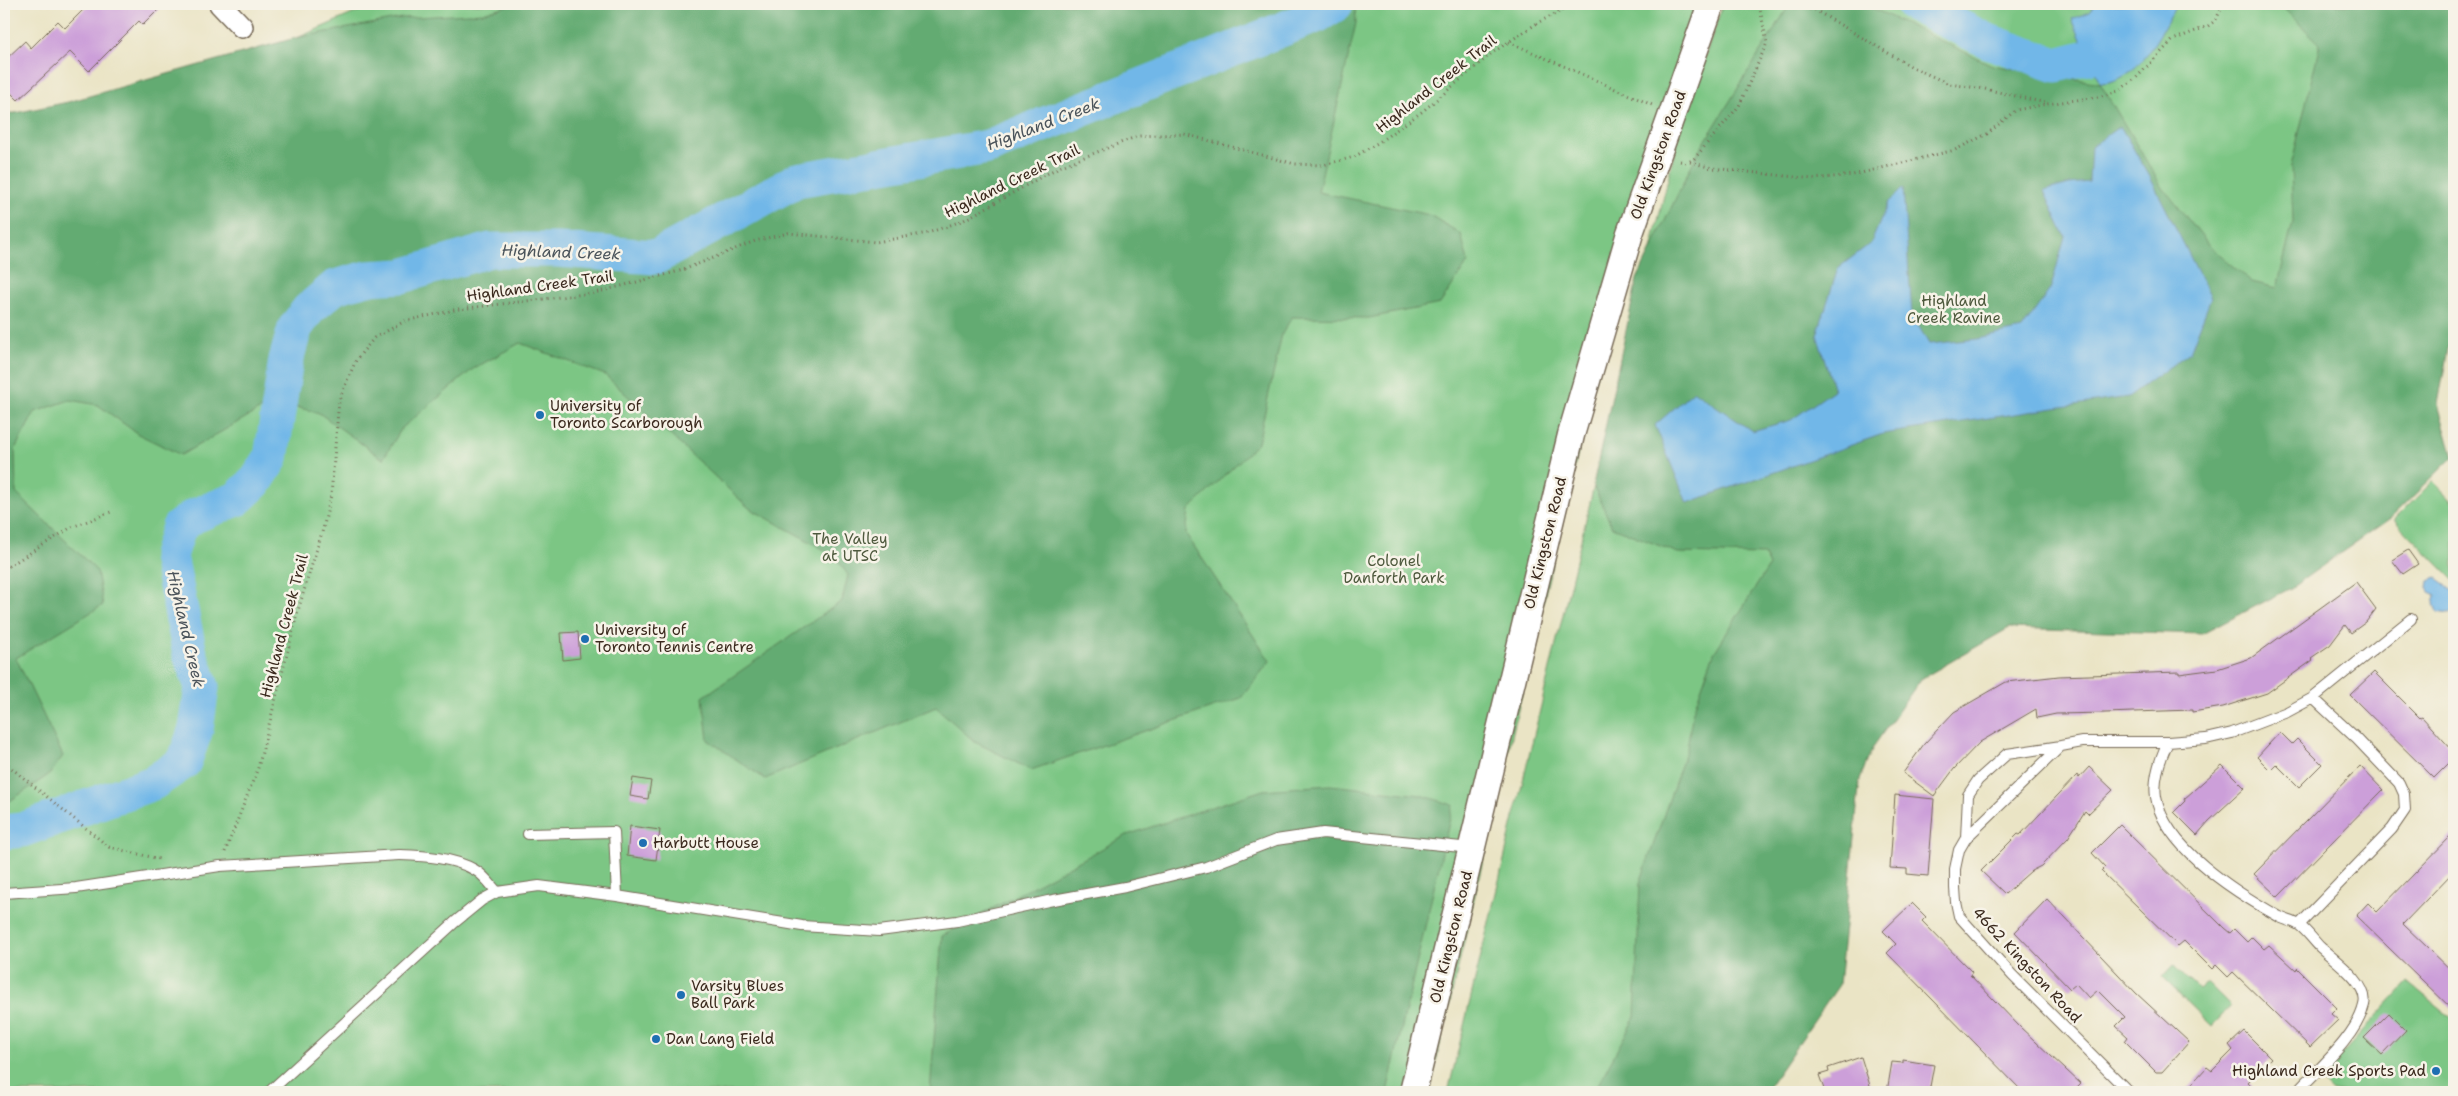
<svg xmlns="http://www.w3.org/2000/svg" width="2458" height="1096" font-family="'Shantell Sans',sans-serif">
	<rect width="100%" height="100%" fill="#f7f3e8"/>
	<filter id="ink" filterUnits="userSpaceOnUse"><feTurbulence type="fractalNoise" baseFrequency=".02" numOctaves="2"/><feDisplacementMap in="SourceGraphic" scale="10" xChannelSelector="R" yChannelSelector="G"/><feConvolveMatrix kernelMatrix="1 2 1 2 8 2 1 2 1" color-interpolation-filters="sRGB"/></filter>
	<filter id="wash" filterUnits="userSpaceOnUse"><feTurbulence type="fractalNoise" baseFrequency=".0096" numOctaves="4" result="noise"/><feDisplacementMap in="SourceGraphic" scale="20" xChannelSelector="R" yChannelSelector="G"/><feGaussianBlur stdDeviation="1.12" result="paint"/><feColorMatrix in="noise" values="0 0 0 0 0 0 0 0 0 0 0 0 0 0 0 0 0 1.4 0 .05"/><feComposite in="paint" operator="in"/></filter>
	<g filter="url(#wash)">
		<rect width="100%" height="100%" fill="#eae4c5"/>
		<path fill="#7bc684" stroke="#5b7851" d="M375,4H1696L1644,169L1429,1092H4V166Z
			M1723,4H2454V316L1939,618L1829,704L1733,1092H1448L1679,133Z
			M2433,481L2454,503V581L2394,520Z
			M2173,965L2198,990L2207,982L2231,1006L2212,1026L2162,977Z
			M2408,982L2454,1020V1092H2332L2319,1079Z"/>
		<path fill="#64ab72" stroke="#506a48" d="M512,4H1355L1356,23L1318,192L1430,215L1461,234L1468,262L1440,304L1369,318L1292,317L1282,334L1258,443L1189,510L1186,534L1270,661L1241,698L1031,770L975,742L936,707L765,779L708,740L703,697L842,601L848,575L834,555L749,508L605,375L520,343L473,369L402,428L383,459L319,413L284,404L259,410L181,455L138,434L98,405L70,400L35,412L15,449L16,493L97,571L103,605L16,658L63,756L50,774L4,805V113H15L68,102L295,38L402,18L483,13Z
			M1790,4H1864L1992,65L2100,83L2160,184L2211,248L2252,282L2277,288L2293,222L2291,166L2320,44L2279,4H2454V316L2438,404L2453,457L2392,517L2291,588L2202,634L2009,628L1921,679L1873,747L1860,779L1839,985L1765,1092H1594L1635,1017L1640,883L1687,748L1693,711L1714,653L1769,566L1764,555L1678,553L1612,527L1593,485L1637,279L1696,156Z
			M1330,785L1421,795L1453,805L1387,1092H930L942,936L1127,835L1263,790Z"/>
		<path fill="#71b7e8" stroke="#567083" d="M2096,4H2177C2160,33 2139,83 2100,83L2072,19L2091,11Z
			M2120,126L2149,175L2211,298L2190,352L2128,397L1883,434L1687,503L1655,425L1694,391L1752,431L1791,420L1834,390L1817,335L1838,268L1871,243L1888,203L1903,188L1912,315L1929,344L1977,339L2022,329L2051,288L2065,236L2044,191L2069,184L2089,182L2091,147Z
			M2436,578L2454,591V611L2449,614L2438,612L2435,604L2437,596L2430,593L2428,587L2429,581Z"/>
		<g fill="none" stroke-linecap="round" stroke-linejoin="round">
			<path stroke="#71b7e8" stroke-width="35" d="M1913,4L1988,41L2056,65L2100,54L2118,45L2138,18L2141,4
				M4,832L22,830L153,783L184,762L196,729L202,687L190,654L170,556L179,527L194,516L237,499L257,480L271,458L286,360L295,328L309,309L335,287L367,278L402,276L490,250H558L656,257L797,180L988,147L1318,15L1336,4"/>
		</g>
		<g id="blocks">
			<path fill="#cc9fd9" d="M89,4H164L143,25L139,21L89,71L70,52L18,100L4,86V61L25,41L31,48L58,21L65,28Z
				M2408,550L2418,564L2403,574L2392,560Z
				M2356,582L2376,609L2366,622L2351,633L2345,625L2330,645L2311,658L2313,660L2267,693L2223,707L2192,712V710L2105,713L2056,714L2037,718L2036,709L1980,742L1954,769L1934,796L1903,773L1924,744L1954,712L2006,682L2059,676L2179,672V674L2217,669L2251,658Z
				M578,632L580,658L563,660L561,633Z
				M2374,672L2420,718L2422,717L2454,752V758L2434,778L2350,695Z
				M2280,732L2292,744L2297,739L2322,764L2299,787L2276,764L2270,770L2257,757Z
				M2222,765L2245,788L2209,821L2197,835L2174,812L2185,801L2184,799Z
				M2360,766L2383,790L2278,897L2254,874Z
				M2089,767L2113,790L2088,814L2085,811L2068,838L2041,866L2031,871L2005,894L1981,871L2018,834L2020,835L2077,775L2079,778Z
				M633,778L651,781L648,799L630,796Z
				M1895,795L1934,799L1928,876L1907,874V869L1890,868Z
				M2120,825L2224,928L2230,933L2234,929L2247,942L2252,937L2264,949L2269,945L2296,970L2297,968L2337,1008L2331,1014L2338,1020L2310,1047L2233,972L2228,977L2216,965L2212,969L2184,941L2178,946L2101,871L2105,867L2092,853Z
				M630,826L660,830L656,860L627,856Z
				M2454,833V871L2403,924L2454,973V1011L2356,916L2368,903L2377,912Z
				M2047,899L2136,993L2189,1042L2162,1072H2156L2125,1041L2128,1037L2116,1026L2125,1017L2098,990L2089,998L2076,984L2070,989L2015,932Z
				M1912,903L1926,917L1922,921L1972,972L1970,975L2020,1027L2081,1084L2073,1092H2023L1887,953L1896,944L1883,931Z
				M2389,1013L2406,1030L2382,1055L2364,1038Z
				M2244,1031L2271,1058L2248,1082L2258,1092H2184L2207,1067L2212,1071L2233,1050L2229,1045Z
				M1861,1057L1872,1092H1825L1819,1075L1829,1072L1828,1068Z
				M1903,1060L1934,1065L1929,1092H1887L1892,1062L1903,1063Z"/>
		</g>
	</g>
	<g filter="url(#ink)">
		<use href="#blocks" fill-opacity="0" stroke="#786b58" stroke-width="1"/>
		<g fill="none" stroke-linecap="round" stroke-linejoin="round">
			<defs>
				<path id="service" d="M2313,698L2411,619
					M2168,742C2160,759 2153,778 2156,797C2164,847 2237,893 2278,916C2284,920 2293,921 2299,925C2307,931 2313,940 2320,947C2333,959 2370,984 2364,1005C2357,1036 2318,1069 2297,1092
					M528,834L614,832L617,896
					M1966,838L1968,795L1978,780L2007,754L2061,746
					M4,893L76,888L220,866L399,855C424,856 453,857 475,870C484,875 491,885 497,892
					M269,1092L455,922L482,900L497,892L539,886L617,896L802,926L879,931L957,921L1048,901L1125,887L1206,867L1276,840L1323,833L1471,848
					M2129,1092L2012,975L1959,916L1956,902L1955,888V869L1959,850L1966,838L2061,746L2082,742H2168L2206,739L2232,733L2287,712L2313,698L2357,739L2399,783L2404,794L2405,810L2392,829L2299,925"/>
				<path id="minor" d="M220,4L242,27"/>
				<path id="tertiary" d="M1413,1092L1571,435L1630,233L1711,4"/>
			</defs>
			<use href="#service" stroke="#786b58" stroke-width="12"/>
			<use href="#minor" stroke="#786b58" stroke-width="24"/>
			<use href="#tertiary" stroke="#786b58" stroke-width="29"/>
			<path stroke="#786b58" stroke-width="3" stroke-dasharray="1 4" stroke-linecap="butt" d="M1760,6L1781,5L1815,10L1912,67L1949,84L1985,89L2046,103
				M1509,42L1652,105
				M1680,161L1687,162L1693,160L1739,106L1767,43L1759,4
				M1690,162L1712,168L1813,179L1853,175L1955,150L1987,134L2016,110L2047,104L2098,97L2118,91L2135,79L2173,40L2208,26L2216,20L2223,4
				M4,569L72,527L111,512
				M4,762L109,847L159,859
				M225,852L258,768L299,607L323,529L331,495L339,400L356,360L374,338L405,321L459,309L594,293L683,270L755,241L788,233L876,242L928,233L964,220L1059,167L1138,136L1184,134L1295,164L1323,165L1354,157L1379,142L1423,111L1492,53L1539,22L1575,4"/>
			<use href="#service" stroke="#fff" stroke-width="10"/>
			<use href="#minor" stroke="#fff" stroke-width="21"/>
			<use href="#tertiary" stroke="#fff" stroke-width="26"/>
		</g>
	</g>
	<g fill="#1f6fb2" stroke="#f7f3e8" stroke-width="2">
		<circle cx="540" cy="415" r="5"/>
		<circle cx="585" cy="639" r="5"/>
		<circle cx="643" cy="843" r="5"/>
		<circle cx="681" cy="995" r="5"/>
		<circle cx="656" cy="1039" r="5"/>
		<circle cx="2436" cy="1071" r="5"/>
	</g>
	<g text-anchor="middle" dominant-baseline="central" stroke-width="5" stroke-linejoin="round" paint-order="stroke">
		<g font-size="15" fill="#3b2a1e" stroke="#f7f3e8">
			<text transform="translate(1436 84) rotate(-38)">Highland Creek Trail</text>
			<text transform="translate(1658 155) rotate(-70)">Old Kingston Road</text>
			<text transform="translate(1012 181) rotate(-26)">Highland Creek Trail</text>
			<text transform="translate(540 286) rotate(-8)">Highland Creek Trail</text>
			<text transform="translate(1545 543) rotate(-76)">Old Kingston Road</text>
			<text transform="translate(284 626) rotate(-75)">Highland Creek Trail</text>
			<text transform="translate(1451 937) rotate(-76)">Old Kingston Road</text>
			<text transform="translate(2027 965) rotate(47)">4662 Kingston Road</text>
		</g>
		<g font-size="15" fill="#4e593d" stroke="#f7f3e8">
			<text x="1954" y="301">Highland<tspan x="1954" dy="17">Creek Ravine</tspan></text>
			<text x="850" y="539">The Valley<tspan x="850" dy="17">at UTSC</tspan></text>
			<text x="1394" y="561">Colonel<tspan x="1394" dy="17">Danforth Park</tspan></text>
		</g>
		<g font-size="15" fill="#3b2a1e" stroke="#f7f3e8" text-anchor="start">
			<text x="550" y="406">University of<tspan x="550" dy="17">Toronto Scarborough</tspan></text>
			<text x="595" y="630">University of<tspan x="595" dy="17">Toronto Tennis Centre</tspan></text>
			<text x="653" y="843">Harbutt House</text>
			<text x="691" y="986">Varsity Blues<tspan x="691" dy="17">Ball Park</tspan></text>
			<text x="666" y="1039">Dan Lang Field</text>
			<text x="2426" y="1071" text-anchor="end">Highland Creek Sports Pad</text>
		</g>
		<g font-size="16" font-style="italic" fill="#4b545b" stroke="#f7f3e8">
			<text transform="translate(1043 124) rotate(-21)">Highland Creek</text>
			<text transform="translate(561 252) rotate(2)">Highland Creek</text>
			<text transform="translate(186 629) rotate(77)">Highland Creek</text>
		</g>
	</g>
	<rect width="2458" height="1096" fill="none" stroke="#f7f3e8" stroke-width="20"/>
</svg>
